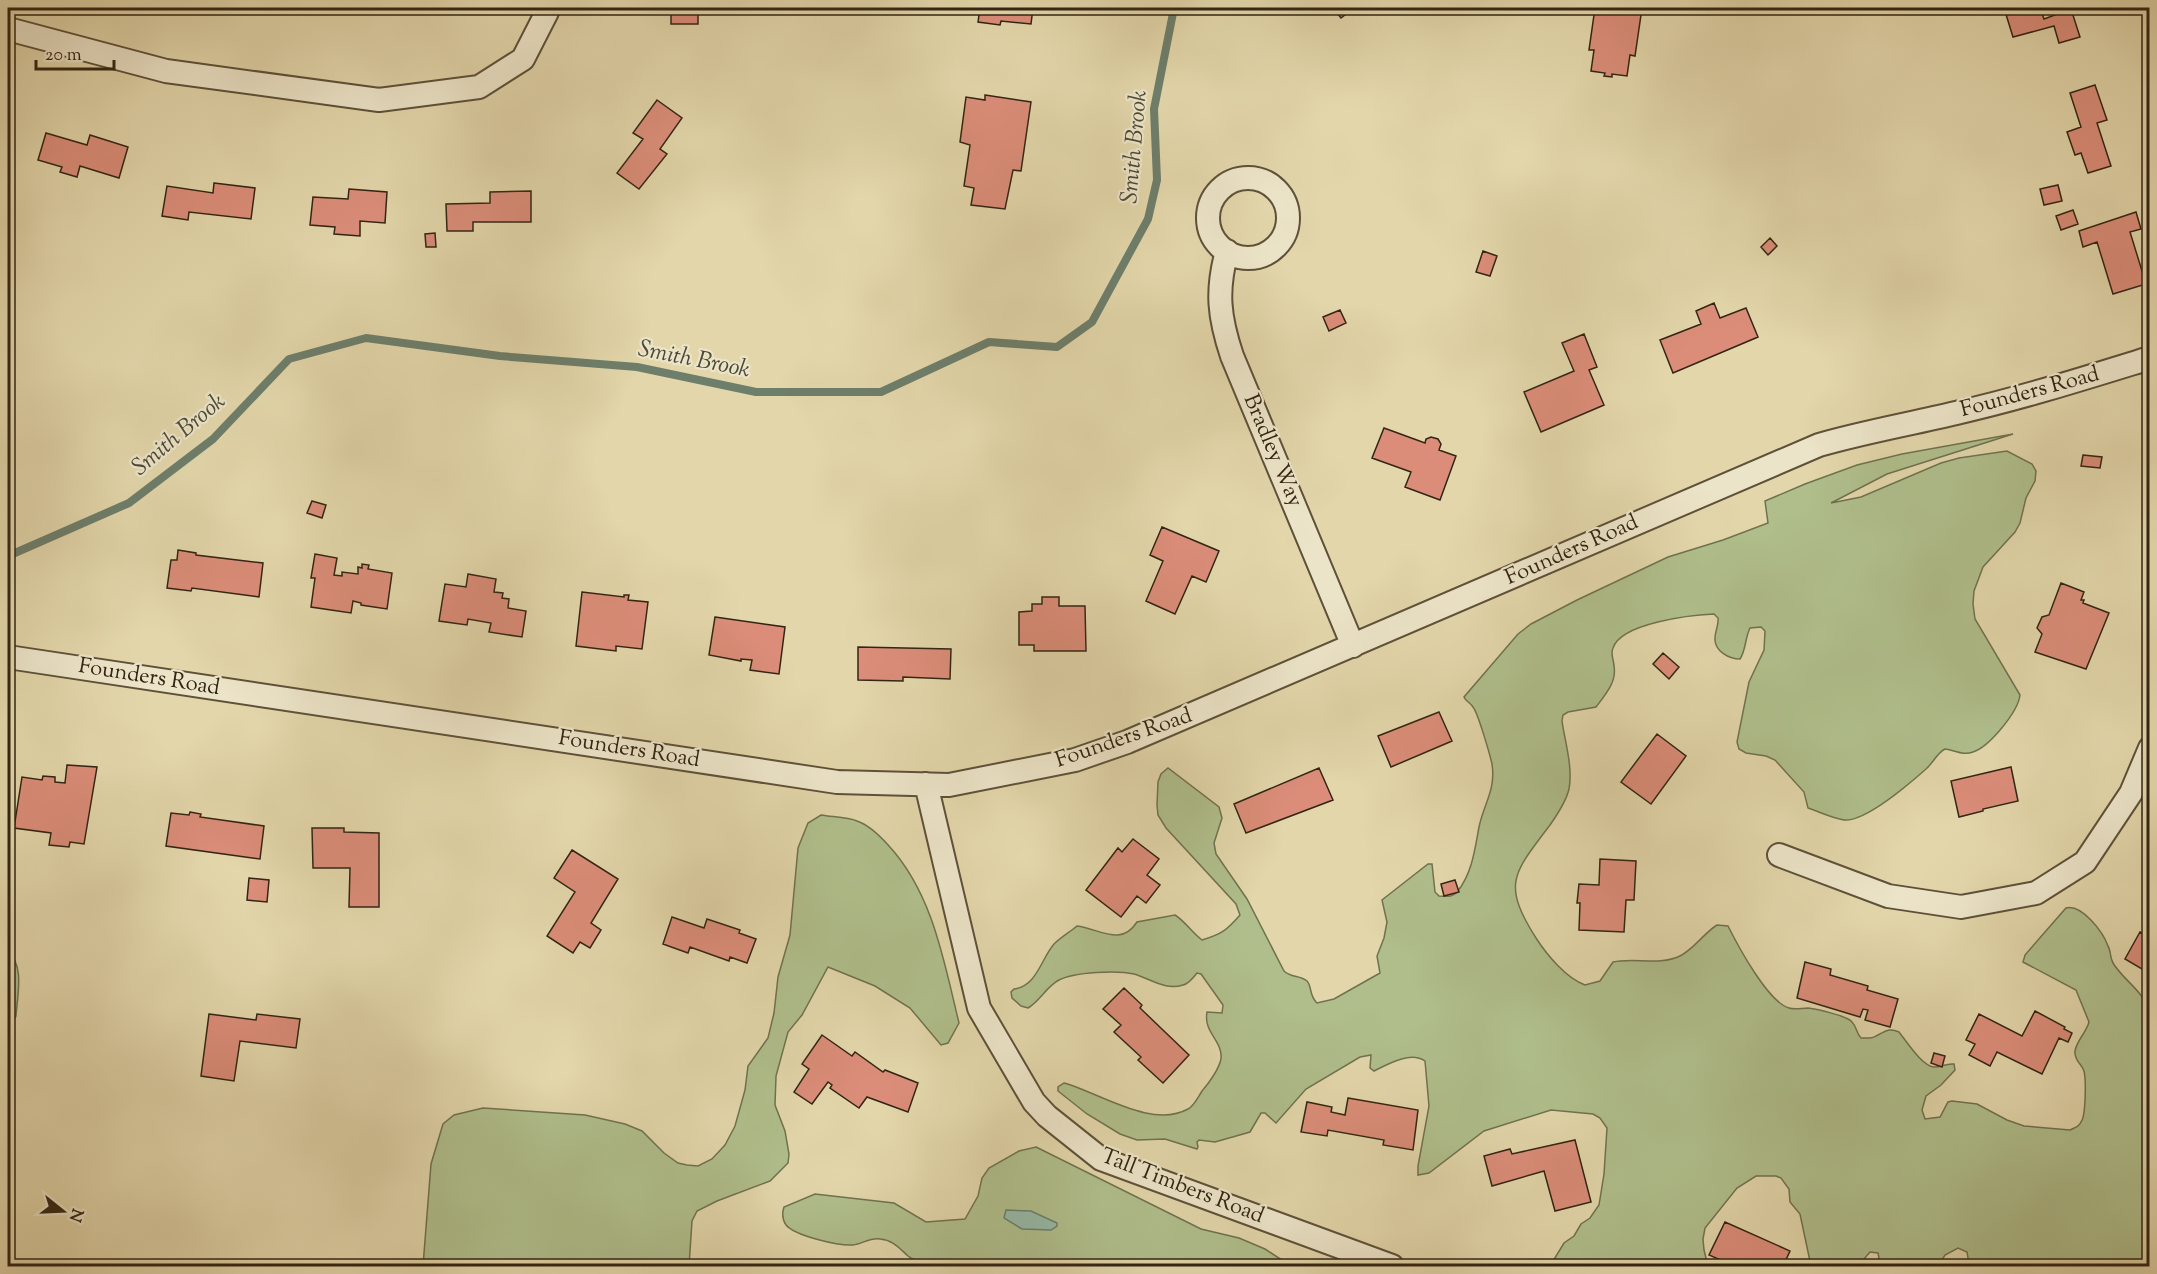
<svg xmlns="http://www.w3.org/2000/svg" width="2157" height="1274" font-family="'Sorts Mill Goudy',serif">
	<rect width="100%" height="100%" fill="#e2d6aa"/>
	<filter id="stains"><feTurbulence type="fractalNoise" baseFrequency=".00333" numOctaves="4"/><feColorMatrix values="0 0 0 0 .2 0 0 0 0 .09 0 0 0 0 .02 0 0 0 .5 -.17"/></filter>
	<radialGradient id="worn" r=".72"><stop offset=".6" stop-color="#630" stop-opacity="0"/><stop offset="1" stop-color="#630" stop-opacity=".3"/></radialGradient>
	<path fill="#afbe8b" stroke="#70724f" stroke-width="1.5" d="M2013,434L1887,474L1831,503L1861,497L1941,463L1959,458L2007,451L2032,464L2036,471L2035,481L2026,498L2020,523L2015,532L1983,567L1974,591L1973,604L1975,619L2020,695C2018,712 1989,747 1973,752C1963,756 1955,750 1945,749C1937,753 1933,763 1926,769C1910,783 1866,822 1844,820C1832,818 1820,812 1808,808L1804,792L1775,760L1766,756L1746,753L1739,749L1737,742L1749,682L1764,650L1765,631L1761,627L1750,628C1745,638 1746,650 1740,659C1729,659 1714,651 1715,638C1715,631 1719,625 1718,618L1714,614C1691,615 1621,623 1613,648C1610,654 1614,660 1614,666C1617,682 1605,695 1596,707L1568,712L1563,715L1562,721C1565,742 1573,767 1569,789C1566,802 1557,815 1550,825C1514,873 1501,883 1536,938C1547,955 1566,978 1585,985L1600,981L1613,962C1634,957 1659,966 1680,956C1694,949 1704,933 1717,925L1728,926C1738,946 1768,1002 1789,1008C1795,1010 1802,1008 1808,1008C1816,1009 1848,1016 1852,1022C1857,1027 1856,1033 1861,1038C1866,1038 1872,1039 1876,1036C1885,1032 1888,1027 1899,1032C1907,1042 1922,1066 1934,1067C1941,1067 1947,1063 1954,1064L1955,1070L1941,1085L1926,1096L1922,1110L1925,1119L1940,1117L1948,1102L1952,1101L1977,1104L2007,1120L2024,1126L2070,1130C2074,1128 2079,1127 2081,1122C2086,1116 2086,1079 2084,1071C2082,1064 2074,1061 2075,1051C2077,1040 2086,1033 2089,1022L2076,990L2023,962L2025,955L2066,908C2082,904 2103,932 2108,946C2111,951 2110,958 2113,963C2123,980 2145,992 2149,1012C2152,1023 2144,1025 2150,1038L2149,1266H1967L1968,1258L1967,1252L1958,1248L1945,1255L1938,1266H1877L1879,1258L1878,1253L1870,1252L1858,1266H1811L1800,1214L1790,1202L1789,1189L1781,1178L1776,1176H1756L1737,1188L1705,1228L1703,1239L1704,1250L1708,1266H1553V1261L1564,1243L1574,1236L1581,1224L1590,1218L1599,1205L1604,1174L1607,1128L1600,1118L1593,1114L1551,1110L1484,1131L1429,1173L1418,1175V1166L1429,1106L1425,1061C1410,1051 1388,1064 1374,1071L1370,1068L1371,1055L1360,1057L1306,1089L1276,1123L1265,1113H1261L1250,1132L1215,1142L1199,1140L1197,1142L1198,1147L1197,1149L1165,1139L1137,1140L1120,1134L1087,1114L1058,1091V1087L1064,1083C1100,1093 1152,1129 1188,1109C1194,1106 1198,1097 1202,1091C1209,1083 1219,1069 1221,1059C1223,1041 1203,1032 1207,1012L1222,1013L1223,1005L1201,974L1197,973C1194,977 1188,984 1183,985C1165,991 1149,978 1134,974C1117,970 1075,972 1059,980C1047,986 1040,1001 1028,1008L1021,1006L1012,998L1011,992L1014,989C1037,986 1041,959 1054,944C1061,937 1070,932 1077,926C1100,929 1121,947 1137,922L1175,915C1186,922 1191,932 1202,940C1222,934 1227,930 1240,915L1236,904L1166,828L1158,815L1157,805L1158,782L1161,774L1168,768L1219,807L1222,818L1214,843L1216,854L1247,899L1284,971C1291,978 1300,975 1307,981C1312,986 1309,996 1317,1003L1334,999L1380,973L1377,956L1384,938L1387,922L1382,900L1428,864H1432L1435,892L1439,896C1446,896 1452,898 1457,892C1472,874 1475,849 1479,827C1484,803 1496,790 1492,764C1490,755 1478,713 1473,707C1470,702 1466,702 1464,697L1518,634L1531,624L1577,600L1668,557L1723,540L1768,523L1765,501L1805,484L1857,465L1902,454Z
		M821,815C832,817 847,817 857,821C869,825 881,837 889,846C933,894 944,962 959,1023L948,1043L941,1045L910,1008L875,986L828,967L802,1015L788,1032L776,1076L775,1105L785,1131L789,1154L788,1163L770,1181L717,1201L697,1211L692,1221L689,1266H423L431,1164L443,1124L454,1115L483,1108L585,1115L625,1124L642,1131L664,1153L678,1163L687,1165L698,1166L712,1159L725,1145L735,1126L745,1090L748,1066L768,1038L774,1013L778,977L790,935L798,848L808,823Z
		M8,953C25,964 17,998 16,1016L13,1022L8,1025Z
		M1036,1147L1201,1229L1239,1238L1265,1249L1291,1266H929C922,1263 913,1260 908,1256C899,1248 893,1240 880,1239C871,1237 862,1244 853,1245C839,1246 795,1236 786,1225C782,1219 782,1213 784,1207L815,1194L894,1203L926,1222L965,1219L978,1196L982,1178L989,1168L1019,1151Z
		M795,1260L848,1263L852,1266H789Z"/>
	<path fill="#95b9a6" stroke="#6d7e6b" stroke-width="1.5" d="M1006,1210L1031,1211L1057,1223V1226L1051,1230L1022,1229L1004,1218Z"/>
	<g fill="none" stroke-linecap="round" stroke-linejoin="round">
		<path stroke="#6d7e6b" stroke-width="8" d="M8,556L129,503L213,439L289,359L366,338L500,356L637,367L756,392H881L989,342L1057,347L1092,322L1148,219L1157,180L1154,109L1174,8"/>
	</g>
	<path fill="#db8d79" stroke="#322513" stroke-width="1.5" d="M671,8H698V24H671Z
		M980,8H1033L1031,24L1001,21L1000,25L978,22Z
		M1333,8H1354L1341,18Z
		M1595,8H1642L1635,56L1630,55L1627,76L1612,74V77L1604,76L1605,73L1591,71L1594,50H1589Z
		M2004,8H2040L2044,19L2071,9L2080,37L2059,43L2054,26L2013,37Z
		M2095,85L2107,120L2097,123L2111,166L2088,173L2081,153L2075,155L2067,132L2081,127L2070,93Z
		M985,95L1031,102L1021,171L1013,170L1005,209L971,205L974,188L964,186L970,145L960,142L966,97L985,100Z
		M657,100L682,118L660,149L667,154L639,189L617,173L643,139L633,133Z
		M46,133L87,145L90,135L128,147L119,178L80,166L77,177L60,172L62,167L38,160Z
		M214,183L255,188L251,219L189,212L188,220L162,216L167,186L213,193Z
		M2058,185L2062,201L2044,205L2040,189Z
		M349,189L387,192L385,223L360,221V236L334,234L335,227L310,225L313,197L348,199Z
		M531,191V222H473V231H447L446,204L490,203V192Z
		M2073,210L2078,224L2061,230L2056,216Z
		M2136,212L2141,229L2130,232L2146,284L2113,294L2097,242L2083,247L2079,231Z
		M435,233L436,247H426L425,234Z
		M1770,238L1777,246L1768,255L1761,247Z
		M1483,251L1497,256L1490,276L1476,272Z
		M1714,303L1720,318L1746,308L1758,337L1673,373L1660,340L1701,324L1696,311Z
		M1340,310L1346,323L1329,331L1323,317Z
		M1584,334L1597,367L1589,370L1604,405L1541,432L1524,392L1574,371L1562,343Z
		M1384,428L1425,443L1426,439L1431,437L1438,439L1441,444L1439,450L1456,456L1440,500L1405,487L1411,472L1372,458Z
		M2083,455L2102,457L2100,468L2081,466Z
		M312,501L326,505L322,518L307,513Z
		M1162,527L1219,551L1206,582L1192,576L1175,614L1146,601L1163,561L1150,555Z
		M178,550L196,553V555L263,563L259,597L192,588L191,591L167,588L171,560H177Z
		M315,554L337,558L334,575L342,576V572L358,574V567L362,568V564L369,565L368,569L392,573L387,609L361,605V603L353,601L351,613L311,607L315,578H311Z
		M468,574L496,579L494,592L503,593L502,598L509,599L508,608L526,611L522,637L489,632L491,623L468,619L467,625L439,621L445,584L466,587Z
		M2061,583L2084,592L2081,600H2084L2083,603L2109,613L2086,669L2035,652L2042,634L2037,628L2042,617L2049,615Z
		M582,592L624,597V595H629L628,600L648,602L642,649L616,646V651L576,646Z
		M1042,597H1059V606H1085L1086,651H1034V645H1019V612L1032,611V604H1042Z
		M715,617L785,627L779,674L750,670L752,660L741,659V661L709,655Z
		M858,647L951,649L950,679L903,677V681L858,680Z
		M1663,653L1679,667L1669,679L1653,664Z
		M1439,712L1452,741L1391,767L1378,736Z
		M1657,734L1686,756L1651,804L1621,782Z
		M67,765L97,767L84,844L70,842L69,847L49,845L51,833L14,828L22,777L42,780L43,776L55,777V782L65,783Z
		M2011,767L2018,801L1983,809V811L1959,817L1951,781Z
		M1319,768L1333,800L1246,833L1234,804Z
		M190,812L201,814L200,817L264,826L260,859L166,846L171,813L189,815Z
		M312,828H344V832L379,833V907H349L350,868H313Z
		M1133,839L1159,859L1147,875L1160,885L1146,903L1137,896L1121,917L1086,890L1118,848L1122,852Z
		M572,850L618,879L591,923L601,930L590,948L580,942L573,953L547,936L575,892L554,878Z
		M1600,859L1636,861L1634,900H1626L1624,932L1579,930L1580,903H1577L1579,884L1599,885Z
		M249,878L269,880L267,902L247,900Z
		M1455,880L1459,892L1444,896L1441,884Z
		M672,917L704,928L707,919L740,930L739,933L756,939L747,963L730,957L729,961L690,947L688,953L663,944Z
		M2140,932L2150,938V971L2148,970L2147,972L2125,959Z
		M1805,962L1831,969L1830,975L1868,986L1867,990L1898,999L1890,1027L1865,1020L1868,1010L1863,1009L1860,1017L1797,998Z
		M1124,988L1142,1005L1140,1008L1189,1055L1163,1083L1138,1060L1141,1057L1114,1032L1121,1025L1103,1009Z
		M2035,1011L2065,1027L2064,1029L2072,1033L2068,1042L2059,1038L2042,1074L1997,1052L1990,1066L1969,1055L1975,1044L1966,1040L1979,1014L2022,1036Z
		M209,1014L256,1020L257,1014L300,1019L296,1048L240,1041L234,1081L201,1076Z
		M822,1035L852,1056L855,1052L883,1072L885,1070L918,1083L908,1112L867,1097L859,1108L830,1088L832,1085L828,1082L812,1104L794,1092L809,1069L802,1064Z
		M1934,1053L1945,1056L1942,1067L1931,1063Z
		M1348,1098L1418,1110L1413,1150L1383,1145L1384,1140L1328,1130L1327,1136L1301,1132L1307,1102L1332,1107L1331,1112L1345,1115Z
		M1575,1140L1591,1202L1555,1211L1544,1171L1492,1186L1484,1156L1510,1149L1512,1154Z
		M1725,1222L1790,1251L1783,1266H1734L1709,1255Z"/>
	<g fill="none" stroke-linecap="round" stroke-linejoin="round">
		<defs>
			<path id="street" d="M8,29L166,71L379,100L479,87L523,59L547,12L546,8
				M1208 218a40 40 0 1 1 80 0a40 40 0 1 1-80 0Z
				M1227,251C1216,291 1219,317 1232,356L1353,646
				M8,657L837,782L949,785L1075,760L1127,742L1819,445C1864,432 1910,424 1956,413C2022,398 2085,378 2150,358
				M926,784L979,1008L1034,1102L1047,1116L1101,1159L1392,1266
				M1779,855L1888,896L1961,907L2036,893L2085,862L2131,793L2150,748"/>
		</defs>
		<use href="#street" stroke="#5e5139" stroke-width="26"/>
		<use href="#street" stroke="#ece4c8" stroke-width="22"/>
	</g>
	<g text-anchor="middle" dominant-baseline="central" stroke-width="4.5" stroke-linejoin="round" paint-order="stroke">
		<g font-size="22" fill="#322513" stroke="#ece4c8">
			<text transform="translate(2030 393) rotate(-15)">Founders Road</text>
			<text transform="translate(1272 451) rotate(67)">Bradley Way</text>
			<text transform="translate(1572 551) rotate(-24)">Founders Road</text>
			<text transform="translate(149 678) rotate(9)">Founders Road</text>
			<text transform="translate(1124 739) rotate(-19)">Founders Road</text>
			<text transform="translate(629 750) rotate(9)">Founders Road</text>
			<text transform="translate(1182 1187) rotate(21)">Tall Timbers Road</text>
		</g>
		<g font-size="24" font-style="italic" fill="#4b4a38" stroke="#ece4c8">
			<text transform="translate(1135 147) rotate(-85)">Smith Brook</text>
			<text transform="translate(694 360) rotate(11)">Smith Brook</text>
			<text transform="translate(179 435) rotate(-40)">Smith Brook</text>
		</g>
	</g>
	<rect width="2157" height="1274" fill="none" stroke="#e2d6aa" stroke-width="30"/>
	<rect x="9" y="9" width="2139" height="1256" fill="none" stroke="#322513" stroke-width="3"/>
	<rect x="15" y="15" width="2127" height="1244" fill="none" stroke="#322513" stroke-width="1.5"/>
	<g transform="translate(63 1211) rotate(108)" stroke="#ece4c8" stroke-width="4.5" paint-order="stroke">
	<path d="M0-4.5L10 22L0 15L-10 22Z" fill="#322513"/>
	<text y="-9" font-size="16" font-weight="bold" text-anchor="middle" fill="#322513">N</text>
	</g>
	<path d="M36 60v9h78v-9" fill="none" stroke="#322513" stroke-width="3"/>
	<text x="45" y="60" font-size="18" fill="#322513" stroke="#ece4c8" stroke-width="4.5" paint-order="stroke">20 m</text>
	<rect width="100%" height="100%" filter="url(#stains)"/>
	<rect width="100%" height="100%" fill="url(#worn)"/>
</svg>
